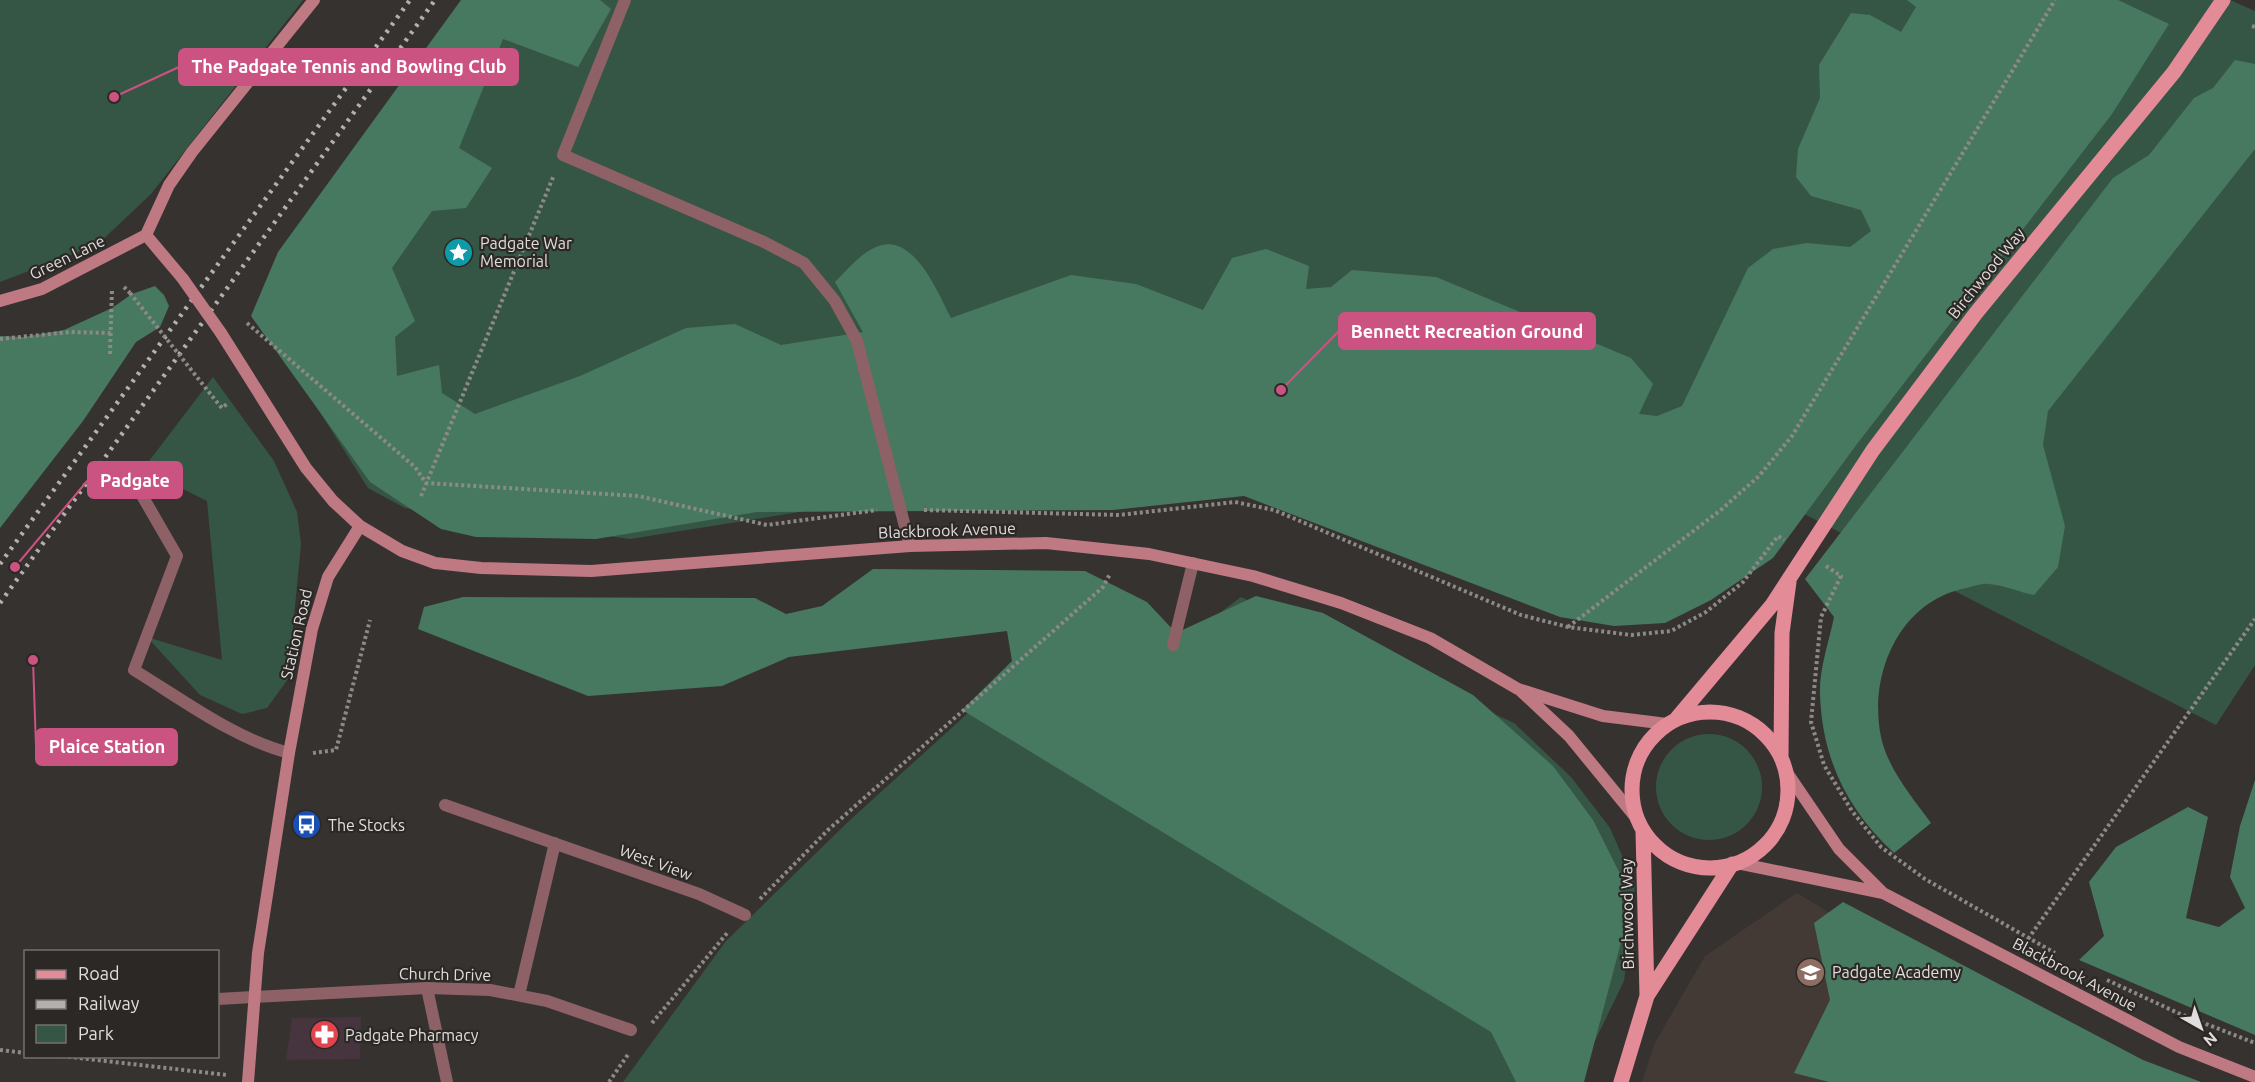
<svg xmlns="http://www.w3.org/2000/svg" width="2255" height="1082" font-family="Ubuntu,sans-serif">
	<rect width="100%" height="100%" fill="#363230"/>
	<path fill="#46343f" d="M361,1017L360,1059L286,1060L292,1018Z"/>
	<path fill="#443a35" d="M1797,893L1953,987L2150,1082H1642L1655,1043L1705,956Z"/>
	<path fill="#365645" d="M0,0H303L151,194L97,245L0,282Z
		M478,0H2230L2255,11V665L2216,725L1779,501L1132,459L630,539L405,508L368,488L262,321Z
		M213,377L274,461L297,512L301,544L288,679L267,708L242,714L200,695L147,637L222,660L207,501L143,469Z
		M1105,589L1180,643L1241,597L1514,723L1571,777L1610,828L1635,885L1624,981L1575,1082H623L726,941L850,820Z
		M1656 787a53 53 0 1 1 106 0a53 53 0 1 1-106 0Z"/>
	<path fill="#477960" d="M461,0H600L611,9L578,67L503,39L459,148L492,168L466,208L432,211L392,268L415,321L395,337L397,376L439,365L442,393L475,414L580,376L686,328L735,324L781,345L863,332L835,282C848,269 864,249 882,245C916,237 939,295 951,318L1071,275L1136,284L1203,310L1232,258L1266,249L1309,266L1306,289L1331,287L1352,270L1436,277L1631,358L1653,384L1639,414L1657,416L1682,406L1748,268L1773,249L1807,243L1850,247L1871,231L1861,210L1811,196L1796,177L1798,149L1820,98L1819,65L1851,13L1870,15L1901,32L1916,7L1907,0H2118L2169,24L2112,114L1857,444L1773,558L1711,600L1665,623L1614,626L1560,617L1244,496L1113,510L757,512L596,539L476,537L441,529L370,482L251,316L278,252Z
		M2235,60L2255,64V149L2048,411L2043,445L2065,526L2058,567L2034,595C2019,592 2004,585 1989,584C1982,583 1974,586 1967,588C1900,600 1868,674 1881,737C1888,769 1912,797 1931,823L1894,853C1847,810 1822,758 1820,694C1819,669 1829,642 1834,617L1805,579L2113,178L2149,155L2194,98L2213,88Z
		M155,286L164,295L169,306L160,327L136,342L83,421L0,528V336L24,337L64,330L112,308L132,294Z
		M873,569L1085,571L1147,602L1176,633L1256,596L1323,613L1473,695L1553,766L1593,820L1621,876L1623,935L1584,1082H1516L1491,1032L962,710L1012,661L1007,631L789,657L722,686L588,696L418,629L424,607L463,597L755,598L786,614L822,606Z
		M2255,780V1035L2079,960L2104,936L2089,882L2116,847L2188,807L2208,817L2186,918L2219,927L2245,908L2230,877L2240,826Z
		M1843,902L2143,1060L2201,1082H1829L1794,1073L1830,1000L1814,923Z"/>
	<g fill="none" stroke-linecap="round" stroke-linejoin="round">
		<path stroke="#8c8987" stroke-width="4" stroke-dasharray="3 3" stroke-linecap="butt" d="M2252,26L2255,27
			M124,287L130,293
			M247,323L415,467L426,483L638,496L767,525L877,510
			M0,339L70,332L111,333
			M110,354L112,288
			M216,401L222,408L228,403
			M421,496L554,175
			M924,510L1119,515L1235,502L1274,510L1521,615L1568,627L1631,635L1671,631L1706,612L1743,582L1778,536L1784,540
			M1826,566L1841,576L1821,617L1811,722L1824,765L1852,811L1881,847L1925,879L2055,953
			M1568,627L1722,509L1759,476L1792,436L2055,0
			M313,753L336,750L370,620
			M760,899L828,830L1103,587L1110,574
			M2028,939L2255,619
			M2107,980L2178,1013L2255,1043
			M652,1023L728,932
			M0,1050L26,1053
			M62,1056L227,1075
			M609,1082L629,1053"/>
		<path stroke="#8d6166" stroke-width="12" d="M625,0L563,155L764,242L804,263L835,301L857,341L910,546
			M140,492L177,556L134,670C183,700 233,738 289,753
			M1173,645L1193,563
			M427,988L447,1082
			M218,999L253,997"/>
		<path stroke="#8d6166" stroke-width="12" d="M445,805L699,894L745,915
			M519,995L555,843
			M253,997L427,988L490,990L547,1001L631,1030"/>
		<path stroke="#be7982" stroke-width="12" d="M146,235L169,185L192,152L314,0
			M146,235L183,279
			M0,301L42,289L146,235
			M221,333L306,468L333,501L360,526L402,551L435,563L481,568L591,571L910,546L1046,543L1149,554L1253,576L1341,603L1430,638L1518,689L1603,716L1667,724
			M1521,691L1569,736L1637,819
			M1786,771L1839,849L1883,893
			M1737,863L1883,893L2179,1047L2255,1077
			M248,1082L258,953L289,753L312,629L328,577L360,526"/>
		<path stroke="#e48b98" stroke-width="15" d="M1632 790a78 78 0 1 1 156 0a78 78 0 1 1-156 0Z
			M1677,718L1772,605L1873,450L1976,313L2174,72L2223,0
			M1781,757L1782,633L1789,582
			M1643,831L1647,996
			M1621,1082L1647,996L1732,864"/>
		<path stroke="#b4b0af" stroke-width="4.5" stroke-dasharray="3 6" stroke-linecap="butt" d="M0,564L410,0
			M0,603L435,0"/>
		<path stroke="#8c8987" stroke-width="4" stroke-dasharray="3 3" stroke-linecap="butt" d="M130,293L216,401"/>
		<path stroke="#be7982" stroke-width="12" d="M183,279L221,333"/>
	</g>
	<defs>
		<symbol id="sight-disc" viewBox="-11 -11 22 22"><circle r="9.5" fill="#0f9aa8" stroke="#2c2826"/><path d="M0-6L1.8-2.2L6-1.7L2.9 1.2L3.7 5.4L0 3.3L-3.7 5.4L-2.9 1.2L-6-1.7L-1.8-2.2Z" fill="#fff"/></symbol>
		<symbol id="bus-disc" viewBox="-11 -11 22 22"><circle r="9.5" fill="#1a4fb4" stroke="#2c2826"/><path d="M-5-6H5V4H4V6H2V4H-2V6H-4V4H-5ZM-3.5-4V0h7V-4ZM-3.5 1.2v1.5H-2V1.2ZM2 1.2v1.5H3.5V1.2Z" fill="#fff"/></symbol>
		<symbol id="school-disc" viewBox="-11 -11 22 22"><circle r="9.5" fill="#8d6e63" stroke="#2c2826"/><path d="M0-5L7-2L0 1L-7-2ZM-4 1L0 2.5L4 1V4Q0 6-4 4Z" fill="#fff"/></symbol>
		<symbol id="pharmacy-disc" viewBox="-11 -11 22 22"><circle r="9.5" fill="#e0444e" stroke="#2c2826"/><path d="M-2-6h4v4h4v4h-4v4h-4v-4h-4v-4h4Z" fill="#fff"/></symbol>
	</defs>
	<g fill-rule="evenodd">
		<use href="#sight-disc" x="442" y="236" width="33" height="33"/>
		<use href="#bus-disc" x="290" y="808" width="33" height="33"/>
		<use href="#school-disc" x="1794" y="956" width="33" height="33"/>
		<use href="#pharmacy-disc" x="308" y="1018" width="33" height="33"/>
	</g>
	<g text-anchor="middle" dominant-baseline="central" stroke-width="4.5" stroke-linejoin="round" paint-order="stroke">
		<g font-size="16" fill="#e0dddc" stroke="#2c2826" text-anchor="start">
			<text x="480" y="243">Padgate War<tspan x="480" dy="18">Memorial</tspan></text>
			<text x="328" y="825">The Stocks</text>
			<text x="1832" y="972">Padgate Academy</text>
			<text x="345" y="1035">Padgate Pharmacy</text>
		</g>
		<g font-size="16" fill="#e0dddc" stroke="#2c2826">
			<text transform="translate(67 257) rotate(-26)">Green Lane</text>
			<text transform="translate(1986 273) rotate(-51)">Birchwood Way</text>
			<text transform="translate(947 530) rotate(-2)">Blackbrook Avenue</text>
			<text transform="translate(296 634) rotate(-77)">Station Road</text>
			<text transform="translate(656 862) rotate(20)">West View</text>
			<text transform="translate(1627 914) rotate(-91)">Birchwood Way</text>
			<text transform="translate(445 974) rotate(1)">Church Drive</text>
			<text transform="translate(2075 974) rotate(28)">Blackbrook Avenue</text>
		</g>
	</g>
	<path fill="none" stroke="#cb5382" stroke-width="2" d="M114 97L179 67M1281 390L1339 331M15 567L88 480M33 660L36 747"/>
	<g fill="#cb5382" stroke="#2c2826" stroke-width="2">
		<circle cx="114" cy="97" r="6"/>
		<circle cx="1281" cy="390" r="6"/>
		<circle cx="15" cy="567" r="6"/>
		<circle cx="33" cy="660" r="6"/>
	</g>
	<g fill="#cb5382" stroke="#cb5382" stroke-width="2">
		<rect x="179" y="49" width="339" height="36" rx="6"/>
		<rect x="1339" y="313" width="256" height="36" rx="6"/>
		<rect x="88" y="462" width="94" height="36" rx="6"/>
		<rect x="36" y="729" width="141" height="36" rx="6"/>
	</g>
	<g font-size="18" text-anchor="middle" font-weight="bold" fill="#fff">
		<text x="349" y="73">The Padgate Tennis and Bowling Club</text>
		<text x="1467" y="338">Bennett Recreation Ground</text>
		<text x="135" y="487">Padgate</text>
		<text x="107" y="753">Plaice Station</text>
	</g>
	<rect x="24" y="950" width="195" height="108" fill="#2c2826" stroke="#74706f" stroke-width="1.5"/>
	<rect x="36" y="970" width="30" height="9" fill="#e48b98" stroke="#74706f" stroke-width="1.5"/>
	<text x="78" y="980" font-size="18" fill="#e0dddc">Road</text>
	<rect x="36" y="1000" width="30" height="9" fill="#b4b0af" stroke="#74706f" stroke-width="1.5"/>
	<text x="78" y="1010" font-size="18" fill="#e0dddc">Railway</text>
	<rect x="36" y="1025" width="30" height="18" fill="#365645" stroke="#74706f" stroke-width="1.5"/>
	<text x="78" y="1040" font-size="18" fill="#e0dddc">Park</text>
	<g transform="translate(2201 1028) rotate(140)" stroke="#2c2826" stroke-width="4.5" paint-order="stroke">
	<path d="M0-4.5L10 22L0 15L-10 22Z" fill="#e0dddc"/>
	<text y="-9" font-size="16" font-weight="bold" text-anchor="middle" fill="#e0dddc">N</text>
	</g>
</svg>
